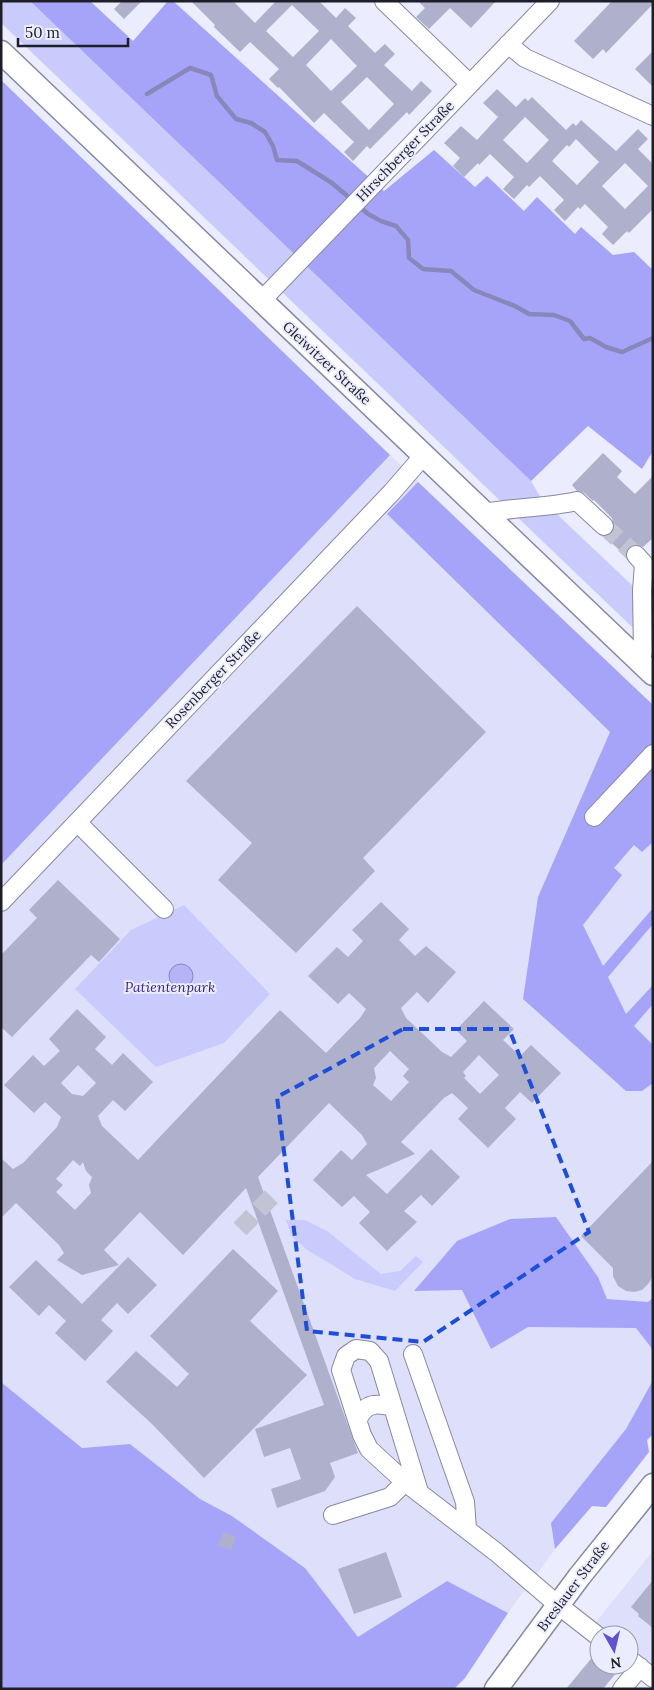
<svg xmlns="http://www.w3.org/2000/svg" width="654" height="1690" font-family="Lora,serif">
	<rect width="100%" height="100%" fill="#ebecfd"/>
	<path fill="#dedffb" d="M390,455L653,705V1434L647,1440L649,1452L606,1507L592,1506L555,1549L508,1613L447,1581L358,1637L305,1568L232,1516L200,1499L130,1444L82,1448L1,1382V865Z
		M653,1551V1668L629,1648V1635H612L596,1622Z"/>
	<path fill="#cacbfd" d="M1,1H30L531,481L542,500L653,605V647L1,23Z
		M184,905L270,994L224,1043L156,1067L75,989L131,930Z
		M286,1220H305L327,1231L381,1274L400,1271L416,1256L423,1262L395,1291L355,1279L306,1249L292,1237Z"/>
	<path fill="#a6a4f9" d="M30,1H90L133,41L168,1H173L384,191L434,150L475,187L487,176L524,211L537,197L575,234L581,227L613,255L634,252L653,270V451L642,469L588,426L531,481Z
		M1,80L390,455L1,865Z
		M418,482L653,705V842L642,852L634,845L614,868L622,875L583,925L603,966L653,908V924L608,977L626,1014L653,985V1004L634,1026L653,1045V1083L642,1091H626L523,999L538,897L610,732L387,514Z
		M556,1217L598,1277L607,1299L648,1302L653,1298V1350L636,1328L528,1327L491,1349L462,1290L414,1291L457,1241L510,1219Z
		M653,1378V1434L647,1440L649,1452L606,1507L592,1506L555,1549L551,1523L626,1429L652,1382Z
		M1,1382L82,1448L130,1444L200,1499L232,1516L305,1568L358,1637L447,1581L508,1613L465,1678L454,1689H1Z"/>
	<path fill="#b5b4f9" stroke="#8887bb" d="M169 976a12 12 0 1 1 24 0a12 12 0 1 1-24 0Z"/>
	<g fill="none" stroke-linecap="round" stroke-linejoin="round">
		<path stroke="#8887bb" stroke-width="4.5" d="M147,94L190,68L211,75L217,96L236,119L251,123L265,132L273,146L277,160L297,161L332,183L352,200
			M358,205L368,214L381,221L396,226L408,240L409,258L423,269L451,271L474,290L515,306L529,314L554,315L570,321L584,339L590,338L606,347L622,352L653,338"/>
	</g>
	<path fill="#afb0cb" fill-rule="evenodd" d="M122,1H142L124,19L114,9Z
		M191,1H233L255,23L276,1H319L336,18L345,8L356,18L348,26L375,53L385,44L395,54L384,65L412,91L421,81L432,91L409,115L407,112L370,149L367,146L353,161L344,152L354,142L324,113L314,123L279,87L278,88L269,79L279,69L250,42L240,52L214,27L215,25ZM292,5L319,31L293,57L266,31ZM331,39L357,66L331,91L306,65ZM367,77L394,104L369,130L341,102Z
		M418,1H496L471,28L450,8L429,29L416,17L425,8Z
		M612,1H653V4L606,53L603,49L593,59L574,41Z
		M653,51V87L635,69Z
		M497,89L516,107L525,98L528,101L532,97L566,130L573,123L576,126L581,120L616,151L638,129L648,139L638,149L653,164V209L629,233L627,231L613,245L602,234L608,227L585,204L580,209L578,207L565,221L554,210L564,200L540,176L529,187L527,185L514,199L503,189L514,177L490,154L479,165L478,163L464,177L453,166L460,158L444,143L461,126L477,140L498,117L483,103ZM525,117L549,140L527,163L503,140ZM576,139L599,162L577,185L552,161L567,145L569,147ZM625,163L648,186L625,209L602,186Z
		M603,453L622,471L617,477L635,494L653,476V538L643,547L634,545L629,547L626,551V556L604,536L611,534L614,529L612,518L594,500L593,501L584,493L577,491L572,485Z
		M357,606L486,732L363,858L375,871L296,953L218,880L252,843L186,781Z
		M58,880L120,939L99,962L91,955L12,1037L1,1027V955L37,918L29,910Z
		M381,902L409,929L399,940L415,956L426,946L456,972L428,1003L417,992L401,1008L406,1018L442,1052L451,1057L467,1041L456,1030L484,1001L514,1029L503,1040L520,1056L531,1045L561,1073L532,1103L520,1092L505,1108L516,1119L488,1148L458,1119L468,1108L452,1093L444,1098L401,1142L415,1154L366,1175L387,1194L431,1149L460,1177L432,1206L421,1195L404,1211L417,1222L387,1251L359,1223L370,1212L354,1196L342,1207L313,1180L341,1150L352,1160L367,1144L362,1135L329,1103L258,1177L358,1453L330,1463L335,1477L325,1491L277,1508L271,1489L301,1479L290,1448L264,1457L255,1429L324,1405L246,1188L183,1255L140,1212L104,1250L119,1265L82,1275L57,1260L64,1253L59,1245L16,1203L1,1218V1158L13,1169L23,1163L57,1127L61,1117L45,1102L34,1113L4,1085L33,1055L44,1066L60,1051L49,1039L77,1009L106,1037L95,1049L112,1065L123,1053L153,1082L125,1111L113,1100L98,1116L102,1126L138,1160L280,1010L326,1053L360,1018L366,1009L349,993L338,1004L308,976L337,947L348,957L363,941L352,930ZM390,1051L409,1069L403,1076L409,1082L391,1101L373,1085L376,1078L374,1068ZM479,1055L499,1075L480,1094L464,1078L466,1076L463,1072ZM78,1065L96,1083L83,1096L72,1094L61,1083ZM73,1160L80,1166L83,1162L86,1171L92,1177L89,1185L91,1193L75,1210L56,1192L63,1185L56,1179Z
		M653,1161V1275L649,1283L642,1290L634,1292L626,1291L618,1286L613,1276V1268L581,1236Z
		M233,1249L278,1291L250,1321L307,1375L204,1478L152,1424L106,1382L136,1351L177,1387L189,1374L150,1336Z
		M128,1257L157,1285L128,1314L117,1303L101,1320L113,1331L85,1361L55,1333L66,1321L49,1305L39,1316L9,1287L36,1260L82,1304Z
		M223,1532L236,1537L231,1550L218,1545Z
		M386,1552L402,1597L354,1614L338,1569Z
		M653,1580V1628L638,1616L639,1614L631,1607Z
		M599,1649V1665H608L617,1672L603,1689H566Z"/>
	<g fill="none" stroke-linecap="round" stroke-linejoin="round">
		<path stroke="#c2c3d3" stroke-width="18" stroke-dasharray="18 9" stroke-linecap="butt" d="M604,526L636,555
			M240,1229L275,1193"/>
		<defs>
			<path id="minor" d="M384,1L470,84
				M508,44L525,58L653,116
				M261,301L550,1
				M484,513C515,507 546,508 577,501L604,526
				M636,555L644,564L642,590L643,652L640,661
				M594,817L653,754
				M77,822L164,909
				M1,902L392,492L424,455
				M413,1354L465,1502L467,1529
				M358,1419C366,1402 377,1403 393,1407
				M419,1492L379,1361L370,1351L356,1349L346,1356L341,1370L362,1435L369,1449L405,1482L496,1552L558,1605L599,1637
				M333,1515L390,1497L405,1482
				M629,1659L653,1678
				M622,1689L640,1667"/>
			<path id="major" d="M1,52L653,674
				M496,1689L579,1577L653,1485"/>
		</defs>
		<use href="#minor" stroke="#8788a2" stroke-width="20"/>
		<use href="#major" stroke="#8788a2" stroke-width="25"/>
		<use href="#minor" stroke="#fff" stroke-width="18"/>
		<use href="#major" stroke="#fff" stroke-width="22"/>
	</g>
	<path fill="none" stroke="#1d4ed8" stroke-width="4" stroke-dasharray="10 6" stroke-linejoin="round" d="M403,1029H509L589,1232L423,1342L307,1331L277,1097Z"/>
	<g text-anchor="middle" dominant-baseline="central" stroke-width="4" stroke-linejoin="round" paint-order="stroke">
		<g font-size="14" fill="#1e1e29" stroke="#ebecfd">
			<text transform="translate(405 151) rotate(-46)">Hirschberger Straße</text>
			<text transform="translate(327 363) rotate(43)">Gleiwitzer Straße</text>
			<text transform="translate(213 679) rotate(-46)">Rosenberger Straße</text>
			<text transform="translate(573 1586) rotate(-53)">Breslauer Straße</text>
		</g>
		<g font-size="14" font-style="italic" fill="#341f80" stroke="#ebecfd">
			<text x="170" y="987">Patientenpark</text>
		</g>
	</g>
	<rect width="654" height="1690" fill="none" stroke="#1e1e29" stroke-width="5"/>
	<g transform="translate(614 1650) rotate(172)"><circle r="24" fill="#ebecfd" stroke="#999aa8"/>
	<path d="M0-4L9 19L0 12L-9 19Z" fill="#6352cb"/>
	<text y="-8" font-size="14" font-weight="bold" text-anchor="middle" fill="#1e1e29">N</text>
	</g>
	<path d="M18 38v8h110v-8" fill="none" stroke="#1e1e29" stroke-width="2.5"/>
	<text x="25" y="38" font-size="15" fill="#1e1e29" stroke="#ebecfd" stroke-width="4" paint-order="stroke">50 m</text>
</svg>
